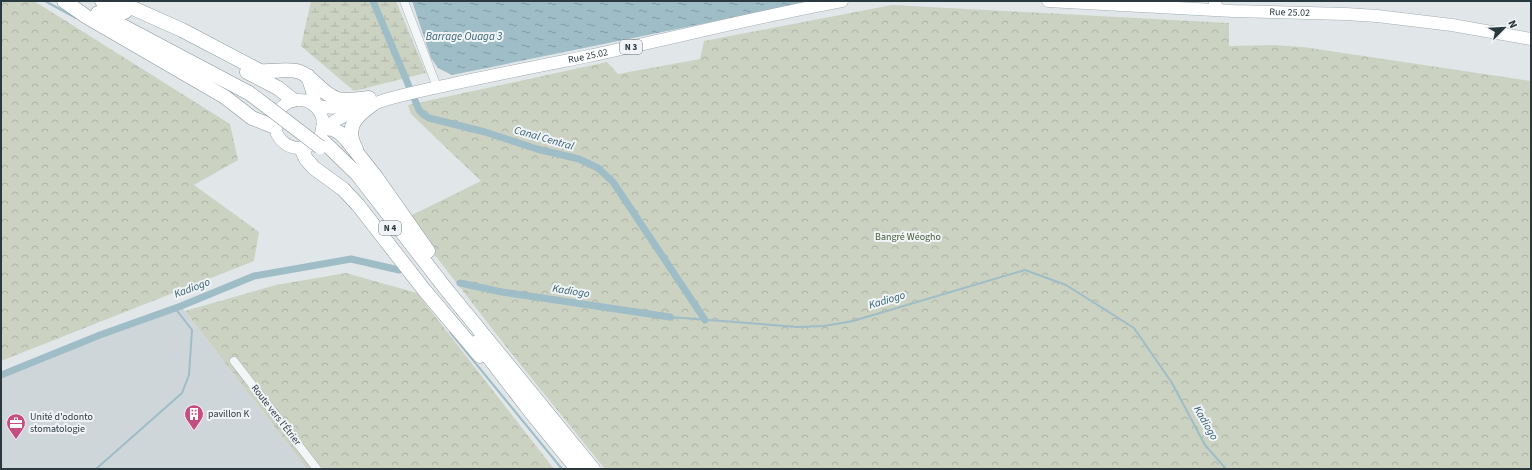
<svg xmlns="http://www.w3.org/2000/svg" width="1532" height="470" font-family="'Source Sans 3',sans-serif">
	<defs>
		<pattern id="forest-crowns" width="20" height="18" patternUnits="userSpaceOnUse"><rect width="20" height="18" fill="#cbd2c2"/><path d="M2 6a3 3 0 1 1 6 0M12 15a3 3 0 1 1 6 0" fill="none" stroke="#aeb5a8"/></pattern>
		<pattern id="wetland-marsh" width="20" height="14" patternUnits="userSpaceOnUse"><rect width="20" height="14" fill="#cbd2c2"/><path d="M1 5h8M5 5V1M11 12h8M15 12V8" fill="none" stroke="#aeb5a8"/></pattern>
		<pattern id="water-ripples" width="26" height="14" patternUnits="userSpaceOnUse"><rect width="26" height="14" fill="#9ebdc7"/><path d="M2 4q2-2 4 0t4 0M15 11q2-2 4 0t4 0" fill="none" stroke="#819ba3"/></pattern>
	</defs>
	<rect width="100%" height="100%" fill="#e1e6e9"/>
	<path fill="#cfd6da" d="M181,306L307,469H1V375L100,335Z"/>
	<path fill="url(#forest-crowns)" d="M1,1H34L230,124L238,160L194,185L259,232L254,261L1,361Z
		M892,5L1229,23V46L1272,45L1303,47L1531,81V469H605L508,349L406,218L481,181L411,114L408,105L607,62L618,74L700,59L704,41Z
		M346,273L417,293L554,469H307L185,311L276,285Z"/>
	<path fill="url(#wetland-marsh)" d="M311,1H396L426,73L354,91L301,46Z"/>
	<path fill="url(#water-ripples)" d="M412,1H814L452,75L438,68L431,58Z"/>
	<g fill="none" stroke-linecap="round" stroke-linejoin="round">
		<path stroke="#9ebdc7" stroke-width="2" d="M45,1L76,18
			M670,317L798,327L824,326L853,321L1025,270L1066,285L1134,328L1172,383L1205,445L1226,469
			M450,332L562,469
			M96,469L182,393L189,375L192,330L175,308"/>
		<path stroke="#9ebdc7" stroke-width="7" d="M373,1L419,110L424,115L429,118L485,132L537,149L579,159L598,168L613,182L705,320
			M460,283L502,292L670,317
			M1,375L100,335L181,306L254,276L351,259L399,270"/>
		<defs>
			<path id="street" d="M404,1L437,87
				M234,361L317,469"/>
			<path id="secondary" d="M1214,1L1219,10"/>
			<g id="primary">
				<path id="s1" d="M1048,1L1233,11L1346,14L1377,16L1452,25L1531,39"/>
				<circle cx="299" cy="124" r="24"/>
				<path d="M314,104C330,110 338,108 355,103"/>
				<path id="s2" d="M323,128C360,103 405,94 448,85C493,75 539,66 584,57C670,39 755,17 842,1"/>
			</g>
			<path id="highway" d="M64,1L87,17L225,97L252,118L275,127
				M102,1L125,12
				M117,1L182,30L260,71C272,72 290,68 300,72C314,78 323,95 338,99C348,101 359,99 369,98
				M98,13L249,93L269,108
				M247,72L278,88L293,100
				M308,76L313,91L314,104
				M323,128L333,129L340,133L346,139L376,177L428,251
				M324,142L357,174L446,289L593,469
				M301,148L306,159L314,168L343,189L358,205L425,291L480,356
				M356,149C344,127 356,116 373,104
				M477,342L530,411L577,469"/>
		</defs>
		<use href="#street" stroke="#a6aeb3" stroke-width="9"/>
		<use href="#secondary" stroke="#a6aeb3" stroke-width="12"/>
		<use href="#primary" stroke="#a1adb4" stroke-width="13"/>
		<use href="#highway" stroke="#89979e" stroke-width="15"/>
		<use href="#street" stroke="#f3f6f7" stroke-width="8"/>
		<use href="#secondary" stroke="#fff" stroke-width="11"/>
		<use href="#primary" stroke="#fff" stroke-width="12"/>
		<use href="#highway" stroke="#fff" stroke-width="14"/>
		<defs>
			<path id="highway-bridge" d="M269,108L320,147"/>
		</defs>
		<use href="#highway-bridge" stroke="#89979e" stroke-width="15" stroke-linecap="butt"/>
		<use href="#highway-bridge" stroke="#fff" stroke-width="14"/>
	</g>
	<defs>
		<symbol id="building-pin" viewBox="-11 -11 22 30"><path d="M0 17L-7.5 6A9.5 9.5 0 1 1 7.5 6Z" fill="#c74c81" stroke="#f0f4f6"/><path d="M-4-6H4V6H1V3H-1V6H-4ZM-2.5-4.3h1.7v1.8h-1.7ZM.8-4.3h1.7v1.8H.8ZM-2.5-1h1.7V.8h-1.7ZM.8-1h1.7V.8H.8Z" fill="#fff"/></symbol>
		<symbol id="office-pin" viewBox="-11 -11 22 30"><path d="M0 17L-7.5 6A9.5 9.5 0 1 1 7.5 6Z" fill="#c74c81" stroke="#f0f4f6"/><path d="M-6-3h4V-5.5h4V-3h4V5H-6ZM-1-4.5V-3h2v-1.5ZM-6 0V1H6V0Z" fill="#fff"/></symbol>
	</defs>
	<g fill-rule="evenodd">
		<use href="#building-pin" x="183" y="403" width="22" height="30"/>
		<use href="#office-pin" x="5" y="412" width="22" height="30"/>
	</g>
	<g text-anchor="middle" dominant-baseline="central" stroke-width="4" stroke-linejoin="round" paint-order="stroke">
		<g fill="#f0f4f6" stroke="#657076" stroke-width="1">
			<rect x="620" y="40" width="22" height="14" rx="3"/>
			<rect x="379" y="221" width="22" height="14" rx="3"/>
		</g>
		<g font-size="9" font-weight="bold" fill="#2a383f">
			<text x="631" y="47">N 3</text>
			<text x="390" y="228">N 4</text>
		</g>
		<g font-size="10" fill="#2a383f" stroke="#f0f4f6">
			<text stroke="none"><textPath href="#s1" startOffset="242">Rue 25.02</textPath></text>
			<text stroke="none"><textPath href="#s2" startOffset="276">Rue 25.02</textPath></text>
			<text transform="translate(276 415) rotate(52)">Route vers l'Étrier</text>
		</g>
		<g font-size="10" fill="#485a38" stroke="#f0f4f6">
			<text x="908" y="237">Bangré Wéogho</text>
		</g>
		<g font-size="10" fill="#2a383f" stroke="#f0f4f6" text-anchor="start">
			<text x="208" y="414">pavillon K</text>
			<text x="30" y="417">Unité d'odonto<tspan x="30" dy="12">stomatologie</tspan></text>
		</g>
		<g font-size="11" font-style="italic" fill="#366171" stroke="#f0f4f6">
			<text x="464" y="36">Barrage Ouaga 3</text>
			<text transform="translate(544 138) rotate(16)">Canal Central</text>
			<text transform="translate(192 288) rotate(-21)">Kadiogo</text>
			<text transform="translate(571 291) rotate(9)">Kadiogo</text>
			<text transform="translate(887 300) rotate(-17)">Kadiogo</text>
			<text transform="translate(1206 423) rotate(60)">Kadiogo</text>
		</g>
	</g>
	<rect width="1532" height="470" fill="none" stroke="#2a383f" stroke-width="4"/>
	<g transform="translate(1504 28) rotate(66)" stroke="#f0f4f6" stroke-width="3" paint-order="stroke">
	<path d="M0-3L7 15L0 10L-7 15Z" fill="#2a383f"/>
	<text y="-6" font-size="11" font-weight="bold" text-anchor="middle" fill="#2a383f">N</text>
	</g>
</svg>
